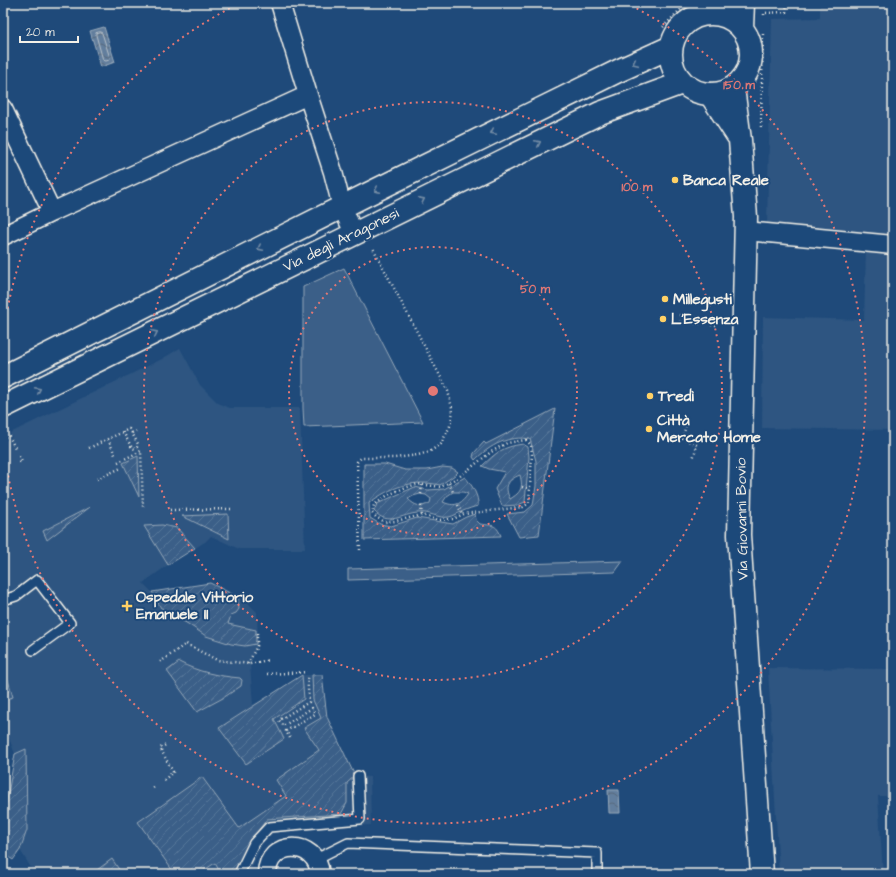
<svg xmlns="http://www.w3.org/2000/svg" width="896" height="877" font-family="'Architects Daughter',sans-serif">
	<defs>
		<pattern id="garden-furrows" width="10" height="10" patternUnits="userSpaceOnUse"><rect width="10" height="10" fill="#3a5f88"/><path d="M-1 1l2-2M0 10L10 0M9 11l2-2" fill="none" stroke="#577699"/></pattern>
		<pattern id="water-waves" width="16" height="10" patternUnits="userSpaceOnUse"><rect width="16" height="10" fill="#627e9d"/><path d="M0 5q4-4 8 0t8 0" fill="none" stroke="#58687a"/></pattern>
	</defs>
	<rect width="100%" height="100%" fill="#1f4a7a"/>
	<filter id="ink" filterUnits="userSpaceOnUse"><feTurbulence type="fractalNoise" baseFrequency=".025" numOctaves="2"/><feDisplacementMap in="SourceGraphic" scale="8" xChannelSelector="R" yChannelSelector="G"/><feConvolveMatrix kernelMatrix="1 2 1 2 8 2 1 2 1" color-interpolation-filters="sRGB"/></filter>
	<g filter="url(#ink)">
		<path fill="#2d5581" d="M820,3H893V234L797,233L767,223L772,19L820,18Z
			M866,249H893V430L762,428L763,317L864,320Z
			M180,348L200,385L218,403L230,408H300L305,549H239L211,536L205,542L168,565L143,583L152,592L210,583L246,601L257,612L258,644L250,664L253,705L302,675H322L327,717L355,776L370,777L371,825L288,829L276,831L264,840L249,874H35L3,823L15,754L3,722V442L12,437L10,433L162,359Z
			M768,668L893,669V796H878L883,874H779Z"/>
		<path fill="#3a5f88" stroke="#97a8b8" d="M344,268L423,422L304,427L303,408V287Z
			M623,561L615,572L348,580V569Z"/>
		<path fill="url(#garden-furrows)" stroke="#97a8b8" fill-rule="evenodd" d="M555,409L539,535L519,537L507,514L525,512L533,505L536,486V461L530,439C509,435 490,445 475,460L473,457L474,453L484,442L486,444Z
			M523,444L528,447L529,457L525,502L518,505L502,506L495,489L505,472L489,469L482,466C497,452 502,447 523,444ZM520,475C523,487 522,492 510,499C504,487 507,480 520,475Z
			M138,456L139,497L123,463Z
			M364,464H385L405,470H427L442,467L452,468L458,472L455,475L440,485C412,479 391,487 369,503L370,518L380,524L391,526L417,518L453,524L466,517L475,514L476,520L480,524C492,526 496,523 501,536L364,540Z
			M465,477C472,485 479,496 478,506C473,507 468,509 463,511C458,513 454,516 449,517C438,519 429,511 418,513C402,514 388,527 374,511L377,504L392,497L415,487L428,490L444,489ZM453,492H463L468,494C461,505 454,507 443,502L447,496ZM420,494L426,495L431,499L430,503C421,508 415,506 408,499L413,496Z
			M90,507L47,540L43,531Z
			M228,514L229,539L182,516Z
			M162,525L177,528L195,548L168,565L144,526Z
			M210,583L238,597L239,609L236,613L231,615L228,624L256,630V644L245,646L231,644L206,636L188,624L161,608L152,592Z
			M179,662C198,672 218,676 240,678L242,680L241,686L223,698L197,712L167,671Z
			M3,663L13,697L3,700Z
			M302,675L304,699L274,719L284,739L246,764L219,728Z
			M312,675H322L327,717L355,776L347,783V803L341,814L267,819L248,844L234,874H221L215,863L198,874H175L138,822L202,777L239,828L286,796L276,780L319,750L304,728L321,718L313,700Z
			M26,749L27,830L20,850L13,860L3,853V823L15,754Z
			M112,859L122,874H100L97,870Z"/>
		<path fill="url(#water-waves)" stroke="#9cacbb" d="M104,27L115,62L101,67L90,31Z
			M608,790H619L620,813H609Z"/>
		<g fill="none" stroke-linecap="round" stroke-linejoin="round">
			<path stroke="#bac3ca" stroke-width="1" d="M100,32L102,33L110,58L109,60L106,61L103,60L96,35V33Z"/>
			<defs>
				<path id="service" d="M3,600L16,596L37,580L70,623L33,650
					M316,859L348,843L597,853V874
					M239,874L254,843L269,827L360,819L358,776"/>
				<path id="minor" d="M308,95L333,172L342,207L354,233
					M3,109L52,212
					M746,231L893,245
					M3,236L52,212L308,95L280,3
					M267,874C267,840 317,838 320,874"/>
				<path id="tertiary" d="M733,88L740,140L746,217L739,535L762,874
					M710,94L737,135"/>
				<path id="secondary" d="M671 54a40 40 0 1 1 80 0a40 40 0 1 1-80 0Z
					M742,28L743,3
					M3,377L364,196L618,71L671,47
					M3,407L600,113L682,83"/>
			</defs>
			<use href="#service" stroke="#f4f1e8" stroke-width="12"/>
			<use href="#minor" stroke="#f4f1e8" stroke-width="21"/>
			<use href="#tertiary" stroke="#f4f1e8" stroke-width="25"/>
			<use href="#secondary" stroke="#f4f1e8" stroke-width="25"/>
			<path stroke="#f4f1e8" stroke-width="2.5" stroke-dasharray="1 3" stroke-linecap="butt" d="M764,15V13L786,12L787,3
				M663,27L687,3
				M761,127L763,32
				M680,315L703,319
				M711,320H719
				M679,322L703,324
				M711,325H718
				M686,426L682,438L697,445L693,459
				M123,432L132,448L135,449L137,447L138,444L132,433L136,431
				M5,437L9,436L16,450
				M108,439L116,457
				M526,440L531,445L532,454L529,503L523,507L464,514L453,519L439,520L422,515L396,521L385,522L376,517L372,513L374,505L388,495L404,488L418,484L441,487L460,476L491,452L507,443Z
				M89,448L129,429L132,433
				M19,462L22,461L19,456
				M118,462L141,451L143,507
				M97,479L121,468
				M449,483L453,492
				M522,487L530,489
				M421,494L422,485
				M458,505L462,515
				M421,506L422,515
				M170,510L232,509
				M360,550L357,462L361,458H395L418,455L429,452L441,444L450,426L453,412L448,391L373,248
				M160,662L186,644L217,660L250,664L268,660
				M248,664L257,646V631
				M267,674L307,672
				M290,738L286,731L315,714L312,708L283,726L279,720L309,702L307,675
				M164,780L173,772L160,748L166,745
				M153,788L155,786"/>
			<use href="#service" stroke="#1f4a7a" stroke-width="9"/>
			<use href="#minor" stroke="#1f4a7a" stroke-width="18"/>
			<use href="#tertiary" stroke="#1f4a7a" stroke-width="22"/>
			<use href="#secondary" stroke="#1f4a7a" stroke-width="22"/>
		</g>
		<defs><path id="oneway-chevron" d="M-2-3.5L2.5 0L-2 3.5" fill="none" stroke-width="1.6" stroke-linecap="round" stroke-linejoin="round"/></defs>
		<g stroke="#748da6">
			<use href="#oneway-chevron" transform="translate(635 63) rotate(155)"/>
			<use href="#oneway-chevron" transform="translate(493 132) rotate(154)"/>
			<use href="#oneway-chevron" transform="translate(538 143) rotate(-26)"/>
			<use href="#oneway-chevron" transform="translate(377 190) rotate(154)"/>
			<use href="#oneway-chevron" transform="translate(422 200) rotate(-26)"/>
			<use href="#oneway-chevron" transform="translate(260 248) rotate(153)"/>
			<use href="#oneway-chevron" transform="translate(155 333) rotate(-26)"/>
			<use href="#oneway-chevron" transform="translate(38 390) rotate(-26)"/>
		</g>
	</g>
	<g fill="none" stroke="#e27875" stroke-width="2" stroke-dasharray="2 4">
		<circle cx="433" cy="391" r="144"/>
		<circle cx="433" cy="391" r="289"/>
		<path d="M3 338A433 433 0 0 1 240 3M626 3A433 433 0 1 1 3 444"/>
	</g>
	<g fill="#ffd166" stroke="#1f4a7a" stroke-width="1.5">
		<circle cx="675" cy="180" r="4"/>
		<circle cx="665" cy="299" r="4"/>
		<circle cx="663" cy="319" r="4"/>
		<circle cx="650" cy="396" r="4"/>
		<circle cx="649" cy="429" r="4"/>
		<path d="M125 600h4v4h4v4h-4v4h-4v-4h-4v-4h4z"/>
	</g>
	<g text-anchor="middle" dominant-baseline="central" stroke-width="4" stroke-linejoin="round" paint-order="stroke">
		<g font-size="15" font-weight="bold" fill="#f4f1e8" stroke="#1f4a7a" text-anchor="start">
			<text x="683" y="180">Banca Reale</text>
			<text x="673" y="299">Millegusti</text>
			<text x="671" y="319">L'Essenza</text>
			<text x="658" y="396">Tredì</text>
			<text x="657" y="420">Città<tspan x="657" dy="17">Mercato Home</tspan></text>
			<text x="136" y="597">Ospedale Vittorio<tspan x="136" dy="17">Emanuele II</tspan></text>
		</g>
		<g font-size="15" fill="#f4f1e8" stroke="#1f4a7a">
			<text transform="translate(341 240) rotate(-26)">Via degli Aragonesi</text>
			<text transform="translate(742 519) rotate(-91)">Via Giovanni Bovio</text>
		</g>
	</g>
	<circle cx="433" cy="391" r="6" fill="#e27875" stroke="#1f4a7a" stroke-width="2"/>
	<g font-size="12" text-anchor="middle" font-weight="bold" fill="#e27875" stroke="#1f4a7a" stroke-width="4" stroke-linejoin="round" paint-order="stroke">
		<text x="739" y="89">150 m</text>
		<text x="637" y="191">100 m</text>
		<text x="535" y="293">50 m</text>
	</g>
	<rect width="896" height="877" fill="none" stroke="#1f4a7a" stroke-width="16"/>
	<rect x="8" y="8" width="880" height="861" fill="none" stroke="#f4f1e8" stroke-width="1.5" filter="url(#ink)"/>
	<path d="M20 36v6h58v-6" fill="none" stroke="#f4f1e8" stroke-width="2"/>
	<text x="26" y="36" font-size="12" fill="#f4f1e8" stroke="#1f4a7a" stroke-width="3" paint-order="stroke">20 m</text>
</svg>
